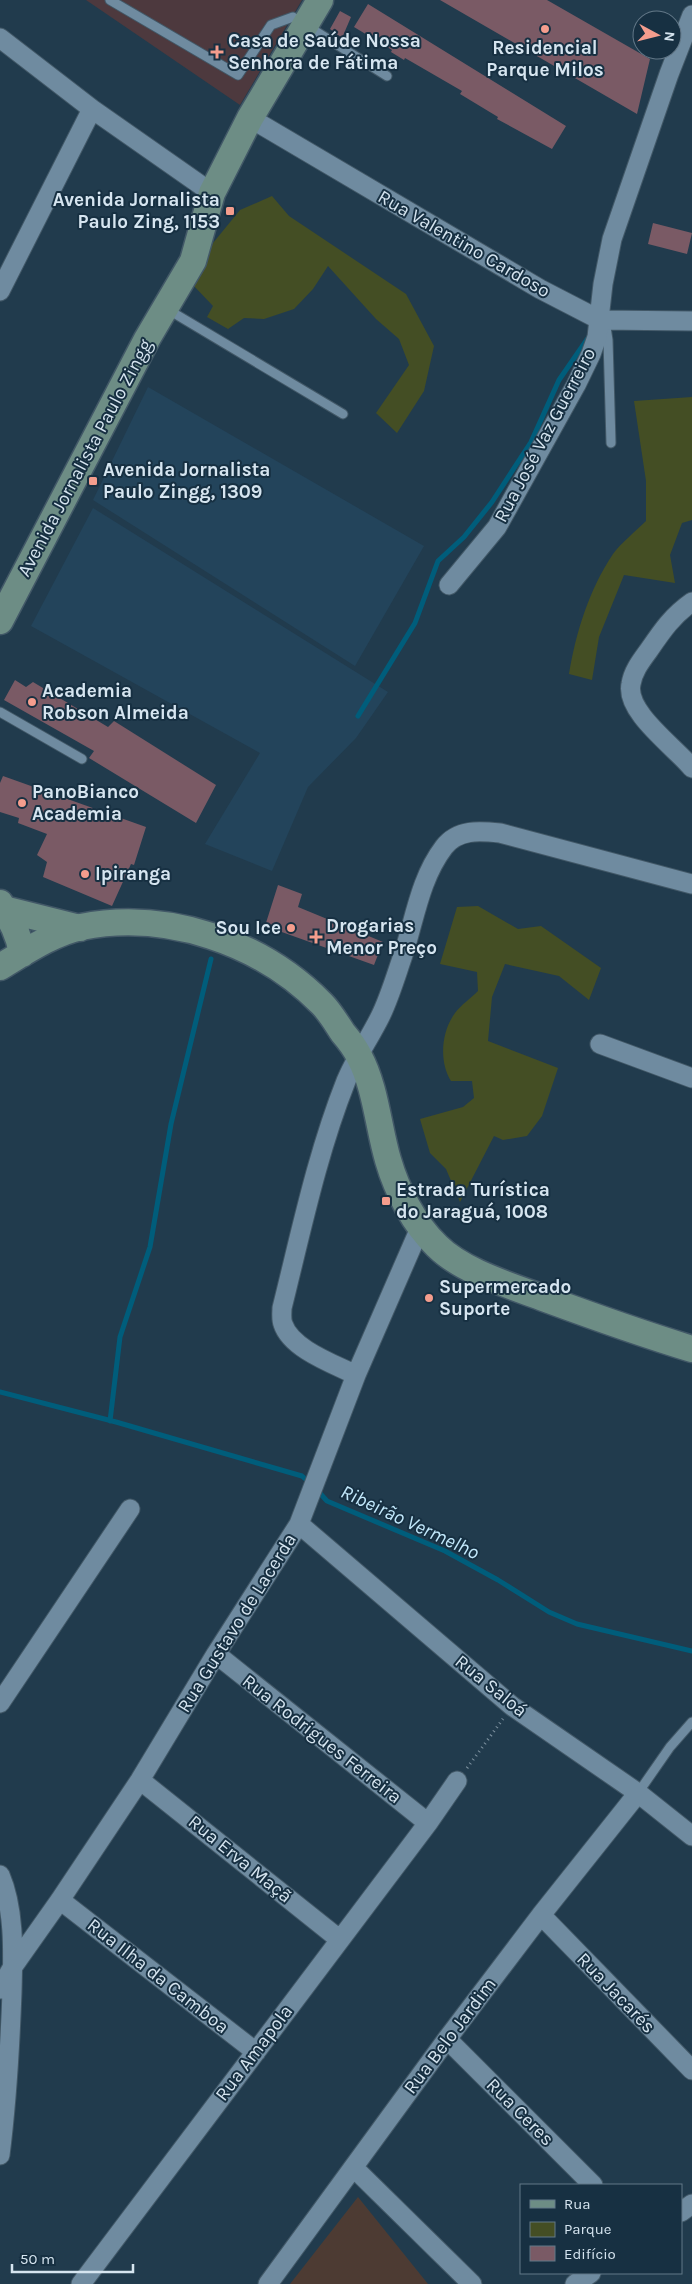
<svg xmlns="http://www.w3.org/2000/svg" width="692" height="2284" font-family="Karla,sans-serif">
	<rect width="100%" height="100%" fill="#213b4d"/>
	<path fill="#23445b" d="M148,387L424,546L355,666L93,500Z
		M93,508L388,692L356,738L308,787L272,871L205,844L260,753L31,626Z"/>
	<path fill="#4d3b33" d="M358,2197L428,2284H290Z"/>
	<path fill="#4d393e" d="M86,0H302L240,105Z"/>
	<path fill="#444e24" d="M272,196L289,216L406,294L434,346L424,391L397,433L376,413L409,365L399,339L376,319L328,266L313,289L294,309L264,319L244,318L228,329L207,317L213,306L193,285L213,243L240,210Z
		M692,397V520L682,523L670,555L675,583L624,575L599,637L592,680L569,674C576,632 589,590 613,554C622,542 635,532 646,521V481L634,401Z
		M478,906L518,929L541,926L601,968L589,1000L559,976L505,964L492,997L488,1041L558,1068L542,1116L527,1136L503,1140L494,1136L460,1202L446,1169L430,1153L420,1119L463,1107L474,1098L472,1081H451C439,1062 441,1032 455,1013C461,1005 471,998 478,991L477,972L440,964L457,907Z"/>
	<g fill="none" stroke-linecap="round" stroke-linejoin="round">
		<path stroke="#005d7b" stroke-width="5" d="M358,716L415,623L438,561L464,537L492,502L531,442L559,380L588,338
			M0,1392L116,1422L302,1476L311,1484
			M110,1421L120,1337L150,1247L171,1124L211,959
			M317,1490L327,1501L445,1551L498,1580L549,1612L577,1624L692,1651"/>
	</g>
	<path fill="#7a5a65" d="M440,0H547L650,59L637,114Z
		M368,4L566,126L552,149L497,119L498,117L460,94L462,91L405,58L404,60L391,52L392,50L354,27Z
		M340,11L351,17L342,38L330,29Z
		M653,223L692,233L687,254L648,244Z
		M15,680L26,687L33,682L108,727L114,721L216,785L196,823L89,758L94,751L4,700Z
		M3,776L146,827L134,865L131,864L112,906L43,877L47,862L37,855L47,834L18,823L19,818L0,812V783Z
		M278,885L302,894L298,907L383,942L374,965L265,926Z"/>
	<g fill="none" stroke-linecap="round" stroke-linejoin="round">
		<defs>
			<path id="service" d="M110,0L238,75L271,25L293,17L387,76
				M167,309L343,414
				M605,321L608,340L611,443
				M0,712L82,759
				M638,1793L670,1747L692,1722"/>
			<path id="minor" d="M0,38L92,109L212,193
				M250,118L540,289L600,320L692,321
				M0,291L92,109
				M449,585L497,527L576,385L591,354L597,337L603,284L612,239L669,74L692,15
				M692,602C672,616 662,631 649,650C641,661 633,671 631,684C625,712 675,747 692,768
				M600,1044L692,1078
				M356,1375C334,1364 291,1349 283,1324C281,1319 282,1313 282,1308C301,1232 317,1154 346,1081C355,1059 369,1039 380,1017C388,1001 394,982 400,964C414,926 418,881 444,847C458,829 479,831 500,833L692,884
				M299,1524L512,1706L638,1793L692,1836
				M216,1654L428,1823
				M0,1703L130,1509
				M140,1780L339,1939
				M0,1875C15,1910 13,1954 12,1992C10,2046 7,2100 0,2155
				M60,1900L256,2052
				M541,1915L692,2070
				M0,1989L12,1968L60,1900L140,1780L216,1654L299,1524L356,1375L420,1228
				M447,2039L593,2185
				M354,2168L472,2284
				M681,2212L692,2204
				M81,2284L428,1823L457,1781
				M268,2284L447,2039L541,1915L638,1793
				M575,2284L591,2273"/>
			<path id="secondary" d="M0,621L147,339L193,261L212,193L250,118L320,0
				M0,903C11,920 19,934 22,954
				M0,908L80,928
				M0,967C25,952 53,933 81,927C167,910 261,942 322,1004C330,1012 337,1024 343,1033C349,1040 355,1048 359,1056C376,1088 378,1126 388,1160C397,1191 414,1224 437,1246C463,1272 512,1286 546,1299C595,1317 643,1334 692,1349"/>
		</defs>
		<use href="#service" stroke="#425867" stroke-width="11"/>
		<use href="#minor" stroke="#425867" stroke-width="21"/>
		<use href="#secondary" stroke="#425867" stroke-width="29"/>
		<path stroke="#8195a3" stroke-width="3" stroke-dasharray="1 4" stroke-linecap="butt" d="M467,1768L503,1719"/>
		<use href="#service" stroke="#6f8ba0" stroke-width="9"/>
		<use href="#minor" stroke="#6f8ba0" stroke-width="19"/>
		<use href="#secondary" stroke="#6d8d85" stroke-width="26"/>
	</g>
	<g fill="#f49d8d" stroke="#173042" stroke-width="2">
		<circle cx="545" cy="29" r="5"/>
		<path d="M214.5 44.5h5v5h5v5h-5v5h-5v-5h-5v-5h5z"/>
		<rect x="225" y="206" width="10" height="10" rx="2.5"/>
		<rect x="88" y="476" width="10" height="10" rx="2.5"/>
		<circle cx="32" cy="702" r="5"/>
		<circle cx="22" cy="803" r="5"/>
		<circle cx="85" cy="874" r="5"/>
		<circle cx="291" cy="928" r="5"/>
		<path d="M313.5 929.5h5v5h5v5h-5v5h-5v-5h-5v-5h5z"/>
		<rect x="381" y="1196" width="10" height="10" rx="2.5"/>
		<circle cx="429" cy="1298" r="5"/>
	</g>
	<g text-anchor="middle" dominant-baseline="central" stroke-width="4" stroke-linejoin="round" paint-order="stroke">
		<g font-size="19" font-weight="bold" fill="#d6e5f0" stroke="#173042" text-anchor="start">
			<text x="228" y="41">Casa de Saúde Nossa<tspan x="228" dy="22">Senhora de Fátima</tspan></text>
			<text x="545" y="48" text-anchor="middle">Residencial<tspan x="545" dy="22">Parque Milos</tspan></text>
			<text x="220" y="200" text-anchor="end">Avenida Jornalista<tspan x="220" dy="22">Paulo Zing, 1153</tspan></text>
			<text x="103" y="470">Avenida Jornalista<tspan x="103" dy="22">Paulo Zingg, 1309</tspan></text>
			<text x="42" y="691">Academia<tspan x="42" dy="22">Robson Almeida</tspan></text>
			<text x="32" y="792">PanoBianco<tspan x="32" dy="22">Academia</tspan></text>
			<text x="95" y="874">Ipiranga</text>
			<text x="326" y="926">Drogarias<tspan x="326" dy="22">Menor Preço</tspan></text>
			<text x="281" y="928" text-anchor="end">Sou Ice</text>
			<text x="396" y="1190">Estrada Turística<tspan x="396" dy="22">do Jaraguá, 1008</tspan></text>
			<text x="439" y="1287">Supermercado<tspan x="439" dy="22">Suporte</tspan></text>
		</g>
		<g font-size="19" fill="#d6e5f0" stroke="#173042">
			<text transform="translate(464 244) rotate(30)">Rua Valentino Cardoso</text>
			<text transform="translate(545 435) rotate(-62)">Rua José Vaz Guerreiro</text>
			<text transform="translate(85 458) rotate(-62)">Avenida Jornalista Paulo Zingg</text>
			<text transform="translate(237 1623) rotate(-58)">Rua Gustavo de Lacerda</text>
			<text transform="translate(491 1686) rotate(39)">Rua Saloá</text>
			<text transform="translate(322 1739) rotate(38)">Rua Rodrigues Ferreira</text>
			<text transform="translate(240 1859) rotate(39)">Rua Erva Maçã</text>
			<text transform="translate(158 1976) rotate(38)">Rua Ilha da Camboa</text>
			<text transform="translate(616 1993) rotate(46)">Rua Jacarés</text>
			<text transform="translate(450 2036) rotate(-53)">Rua Belo Jardim</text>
			<text transform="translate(254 2053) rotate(-53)">Rua Amapola</text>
			<text transform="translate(520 2112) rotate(45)">Rua Ceres</text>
		</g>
		<g font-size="20" font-style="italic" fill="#c3e9fc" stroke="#173042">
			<text transform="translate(410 1522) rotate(25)">Ribeirão Vermelho</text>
		</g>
	</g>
	<rect x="520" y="2184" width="162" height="90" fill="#173042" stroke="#637888"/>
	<rect x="530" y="2200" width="25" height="8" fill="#6d8d85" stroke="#637888"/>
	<text x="564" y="2209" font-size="15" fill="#d6e5f0">Rua</text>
	<rect x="530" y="2222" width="25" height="15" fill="#444e24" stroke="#637888"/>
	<text x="564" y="2234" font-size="15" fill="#d6e5f0">Parque</text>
	<rect x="530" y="2246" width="25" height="15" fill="#7a5a65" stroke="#637888"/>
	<text x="564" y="2259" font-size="15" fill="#d6e5f0">Edifício</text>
	<g transform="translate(657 35) rotate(97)"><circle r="24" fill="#173042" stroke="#637888"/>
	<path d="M0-4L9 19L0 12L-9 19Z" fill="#f49d8d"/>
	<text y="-8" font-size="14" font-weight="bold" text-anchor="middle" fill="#d6e5f0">N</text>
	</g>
	<path d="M12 2264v8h121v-8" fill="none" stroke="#d6e5f0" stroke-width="2.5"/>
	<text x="20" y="2264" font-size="15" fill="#d6e5f0" stroke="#173042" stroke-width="4" paint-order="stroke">50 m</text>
</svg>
